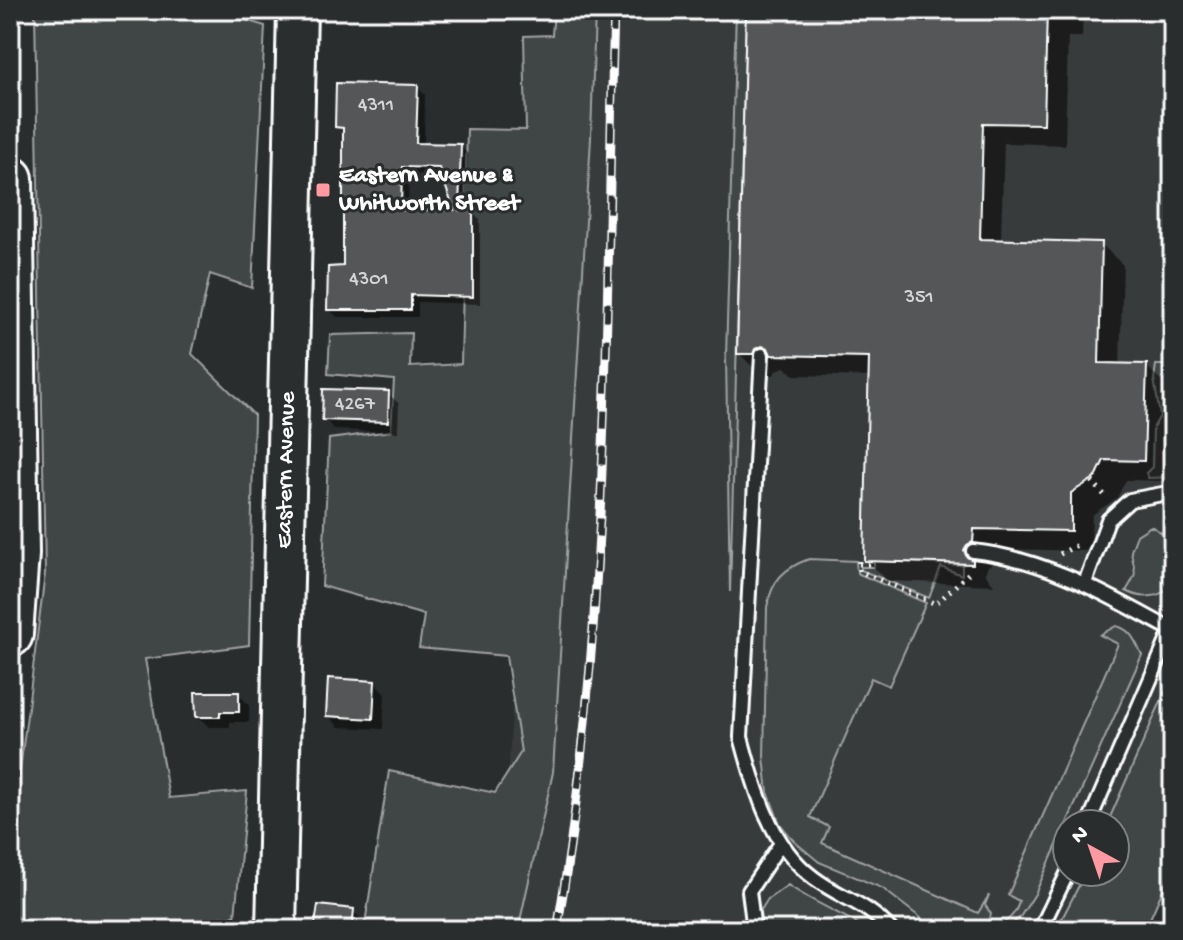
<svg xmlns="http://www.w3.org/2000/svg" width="1183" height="940" font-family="'Gochi Hand',sans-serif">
	<rect width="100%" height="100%" fill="#2a2d2e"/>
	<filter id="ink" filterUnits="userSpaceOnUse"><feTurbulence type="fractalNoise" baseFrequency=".0125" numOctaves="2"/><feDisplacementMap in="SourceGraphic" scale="16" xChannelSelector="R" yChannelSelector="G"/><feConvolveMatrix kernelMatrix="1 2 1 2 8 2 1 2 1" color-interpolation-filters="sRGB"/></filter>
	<g filter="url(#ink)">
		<path fill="#373a3b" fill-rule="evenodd" d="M554,10H1173V867L1145,930H499ZM1067,824H1115V872H1067Z"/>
		<path fill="#414445" stroke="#a0a2a2" stroke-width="2" d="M35,10H212L265,26L252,288L210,274L192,354L254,415L249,645L145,659L169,798L247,791L235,916L162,925L161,930H10V848L45,574Z
			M554,10H595L591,138L553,772L518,930H364L389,771L495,793L521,752L506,656L419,648L424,615L322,586L329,439L391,431L394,380L328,374L330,335L411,333L410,367L461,364L467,129L526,130L524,36L552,35Z
			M736,10H746L730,592L726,357Z
			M1061,10H1173V29L1164,21L1061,17Z
			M1156,365H1173V477L1148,478L1146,473L1152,467L1153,428L1160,416L1154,379Z
			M1151,526L1173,540C1173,552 1176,569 1172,580C1165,600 1141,599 1126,591C1140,569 1134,573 1131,551L1137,535Z
			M809,559L856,561L857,573L926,603L889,686L871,678L810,817L829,827L822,843L978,913L989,895L985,905L991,914L989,922L995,926C1007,924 1017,912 1019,901L1008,895L1118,644L1100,635L1116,626C1131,629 1135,641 1142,655L1035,894L1020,917L1006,930L935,929L882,888L819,862L795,842L780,824L768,792L764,757L767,607C772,580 784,568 809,559Z
			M874,561L962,565V575L941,567L929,598L861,570V567H874Z
			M1173,674V867L1145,930H1056L1086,872H1115V824H1107Z
			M788,885C813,903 842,913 868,930H759L757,916L768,899Z"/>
		<path fill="#0007" fill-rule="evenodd" d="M748,10H1083L1082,37H1068L1065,145L1004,143L1001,242L1101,244L1123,265L1120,365L1146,366L1168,387L1164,481L1126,480L1117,498L1092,515L1091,551L994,549V563L988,566L985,573L994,585L887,581L866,560L870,377L794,375L784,367L776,371L774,375H760L739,353Z
			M417,87L425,95L424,145L460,146L468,154L466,213H472L480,220V304L418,302V317H337L329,309L345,268V135L337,126ZM409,174L444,175L457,212H408Z
			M388,393L399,404L398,432L335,430L324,419Z
			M375,683L385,693L383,729L339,727L328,716Z
			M238,694L249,705V722H230V727H209L198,716Z
			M353,911L364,921L363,930H317Z"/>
		<path fill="#555758" stroke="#fff" stroke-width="2" fill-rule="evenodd" d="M746,10H1047L1044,124L983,123L980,239L1102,242L1099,363L1147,364L1144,461L1104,460L1096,477L1071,493V531L974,529L973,542L967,545L964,550L967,557L973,560V564L864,561L869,357L771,355L768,348L762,346L755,349L753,354H737Z
			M336,83L418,85L416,143L461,144L459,210L473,211V297L411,295V310H327L328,267L343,266V128L335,127ZM402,167L439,168L454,210H401Z
			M323,389L389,391L388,422L322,420Z
			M328,678L375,681L373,719L326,716Z
			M195,692H239V712H220V717H196Z
			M318,905L354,909L352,930H314Z"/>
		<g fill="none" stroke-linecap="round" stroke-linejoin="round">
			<defs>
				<path id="service" d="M762,355L741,737C754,786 770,846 814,878C842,899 865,902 891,930
					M973,551C1047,559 1107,595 1172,630
					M1085,583L1108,520L1130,500L1173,492
					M1088,824L1173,627
					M754,930L749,891L781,843
					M1040,930L1068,872"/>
				<g id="primary">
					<path id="s1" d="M276,930L297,10"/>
				</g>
				<path id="motorway" d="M10,179L16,554L10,634"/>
			</defs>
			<use href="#service" stroke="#fff" stroke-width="18"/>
			<use href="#primary" stroke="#fff" stroke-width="44"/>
			<use href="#motorway" stroke="#fff" stroke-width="50"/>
			<path stroke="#fff" stroke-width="5" stroke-dasharray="2 6" stroke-linecap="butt" d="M1092,481L1107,498
				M1060,554L1079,544
				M859,561V571L936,604L972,570
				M859,564H872"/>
			<use href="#service" stroke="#2a2d2e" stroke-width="12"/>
			<use href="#primary" stroke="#2a2d2e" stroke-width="38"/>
			<use href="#motorway" stroke="#2a2d2e" stroke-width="44"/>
			<defs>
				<path id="rail" d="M557,930C610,627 605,317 614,10"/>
			</defs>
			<use href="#rail" stroke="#fff" stroke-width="9"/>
			<use href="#rail" stroke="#2a2d2e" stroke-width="6" stroke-dasharray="18" stroke-linecap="butt"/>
		</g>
	</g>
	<rect fill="#ff9aa2" stroke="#2a2d2e" stroke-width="3" x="315" y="182" width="16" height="16" rx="4"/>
	<g text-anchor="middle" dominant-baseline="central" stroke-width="6" stroke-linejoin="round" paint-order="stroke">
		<g font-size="20" fill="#d4d5d5">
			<text x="376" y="106">4311</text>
			<text x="369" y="280">4301</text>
			<text x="919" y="298">351</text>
			<text x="355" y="405">4267</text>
		</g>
		<g font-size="24" font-weight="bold" fill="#fff" stroke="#2a2d2e" text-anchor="start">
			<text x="339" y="176">Eastern Avenue &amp;<tspan x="339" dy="28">Whitworth Street</tspan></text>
		</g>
		<g font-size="24" fill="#fff" stroke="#2a2d2e">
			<text stroke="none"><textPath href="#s1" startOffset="460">Eastern Avenue</textPath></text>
		</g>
	</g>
	<rect width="1183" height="940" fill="none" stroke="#2a2d2e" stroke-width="40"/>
	<rect x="20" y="20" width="1143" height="900" fill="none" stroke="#fff" stroke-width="3" filter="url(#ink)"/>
	<g transform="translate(1091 848) rotate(320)"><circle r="38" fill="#2a2d2e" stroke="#7f8182" stroke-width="2"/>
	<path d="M0-6L14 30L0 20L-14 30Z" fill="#ff9aa2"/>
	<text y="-12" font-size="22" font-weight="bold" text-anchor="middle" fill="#ffffff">N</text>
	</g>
</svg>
